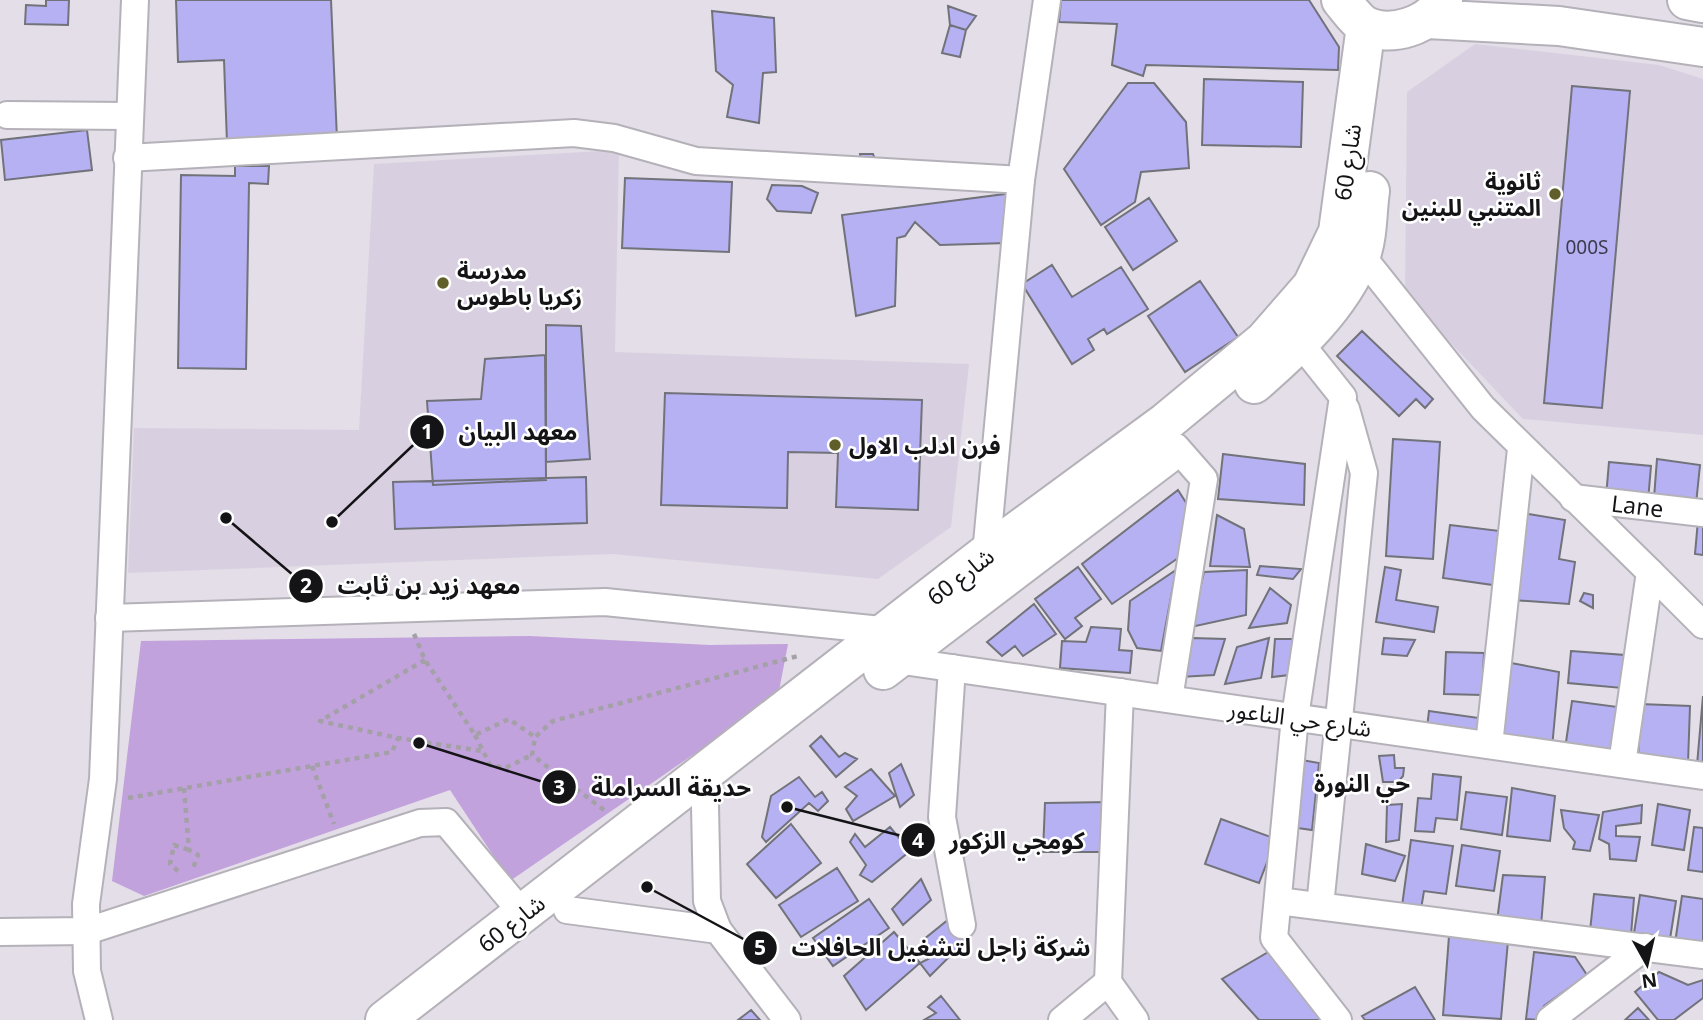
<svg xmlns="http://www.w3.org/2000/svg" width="1703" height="1020" font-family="'Noto Sans','Noto Sans Arabic',sans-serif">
	<rect width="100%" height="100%" fill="#e3dee7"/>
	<path fill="#d8d0e0" d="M1475,44L1659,65L1703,79V435L1523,419L1405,295L1407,92Z
		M619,150L615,352L969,364L951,527L878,579L612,554L128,573L134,428L359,430L374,164Z"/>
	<path fill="#c2a2dc" d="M530,636L710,645L788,644L778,696L510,881L450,790L144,896L112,881L141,641Z"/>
	<path fill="#b5b1f3" stroke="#72727a" stroke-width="2" d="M46,0H69L68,25L25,24L26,5L46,6Z
		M176,0H331L337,139L227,143L224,60L178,62Z
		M1061,0H1309L1339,47L1338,70L1146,65L1143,76L1112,65L1117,24L1059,22Z
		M948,6L976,16L966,30L950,25Z
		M712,11L774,18L776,72L763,73L759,123L727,117L733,85L716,71Z
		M950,25L966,30L960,57L942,53Z
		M1204,79L1303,82L1301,147L1202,145Z
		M1128,83H1154L1186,122L1189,168L1141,172L1135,202L1101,225L1064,169Z
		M1572,86L1630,91L1602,408L1544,403Z
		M87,130L92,170L5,180L1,140Z
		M860,154H873L875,160L861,162Z
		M235,166H269L268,184L249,183L246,369L178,368L181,175L235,176Z
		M625,178L732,182L729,252L622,248Z
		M772,185L802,186L818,193L811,213L777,211L767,199Z
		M1013,193L1007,243L940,245L915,222L905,236L897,238L895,306L856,316L842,215Z
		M1149,198L1177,241L1133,270L1105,227Z
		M1052,265L1072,297L1121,267L1148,309L1107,334L1104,329L1088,339L1094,350L1072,364L1022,284Z
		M1200,281L1238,337L1185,372L1148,316Z
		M546,325L581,326L590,459L546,462Z
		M1362,331L1433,399L1425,408L1416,399L1399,416L1337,356Z
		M545,355L546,480L433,485L427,401L481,399L485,359Z
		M665,393L922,400L918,510L836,507L838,453L788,452L787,508L661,505Z
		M1393,439L1440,442L1433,559L1386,556Z
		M1223,454L1305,464L1304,505L1218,499Z
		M1657,459L1700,465L1696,504L1654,498Z
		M1609,462L1651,466L1648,501L1606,497Z
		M586,477L587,523L395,529L393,482Z
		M1178,490L1190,509L1181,556L1112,604L1082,564Z
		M1522,513L1565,520L1559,559L1575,562L1569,604L1513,600Z
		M1217,515L1244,529L1250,567L1210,566Z
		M1698,520H1703V555L1695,554Z
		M1450,525L1500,531L1493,585L1443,578Z
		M1260,566L1301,569L1293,579L1257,575Z
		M1078,567L1101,599L1075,618L1082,626L1065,639L1035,599Z
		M1385,567L1401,570L1396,600L1438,607L1434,632L1376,622Z
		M1176,570L1161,651L1137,648L1128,630L1130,601Z
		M1247,570L1246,615L1191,627L1204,572Z
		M1270,588L1291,605L1287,623L1249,628Z
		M1584,593L1593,595V608L1580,601Z
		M1034,604L1056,634L1023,656L1015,646L1002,656L987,642Z
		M1091,627L1121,629L1119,650L1132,651L1130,673L1060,668L1062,641L1086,642Z
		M1192,638L1225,639L1214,675L1180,677Z
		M1269,638L1261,678L1225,684L1237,647Z
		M1384,638L1415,640L1407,656L1382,654Z
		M1275,639H1293L1289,675L1272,677Z
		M1571,651L1625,655L1622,688L1568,683Z
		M1446,652L1484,653L1482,695L1444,694Z
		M1511,663L1559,672L1552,748L1501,743Z
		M1703,696V765H1697Z
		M1572,701L1618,707L1611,756L1565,749Z
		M1640,704L1690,706L1688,763L1638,762Z
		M1429,711L1479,718L1476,742L1426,736Z
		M821,736L839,757L845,753L857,759L836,777L810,746Z
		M1394,755L1395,768H1404L1403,776L1398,782H1383L1379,756Z
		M1296,759L1319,763L1312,830L1290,827Z
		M901,764L914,795L900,807L889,773Z
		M871,769L895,796L853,821L846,809L857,796L845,787Z
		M1433,774L1461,777L1457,820L1436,818L1434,832L1415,831L1418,798L1431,799Z
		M799,777L815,797L822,792L828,801L818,811L809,803L766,842L762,837L771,796Z
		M1512,788L1555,796L1550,841L1507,836Z
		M1466,792L1507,797L1502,835L1461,829Z
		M1110,802L1109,852H1043L1045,803Z
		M1402,804L1399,840L1386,842L1387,805Z
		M1658,804L1690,810L1684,850L1652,845Z
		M1642,805L1641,823L1616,826V836L1640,837L1636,861L1610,859L1609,844L1599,839L1603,812Z
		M1561,810L1599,815L1590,851L1573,849L1575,842L1564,828Z
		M1221,819L1276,839L1259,883L1205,864Z
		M791,824L821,863L776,898L747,864Z
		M890,827L910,851L872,882L860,875L866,865L850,842L855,834L865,847Z
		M1694,827L1703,828V872L1688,870Z
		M1411,840L1453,846L1446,894L1424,891L1421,909L1402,906Z
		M1366,844L1405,856L1395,881L1362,874Z
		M1462,845L1500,851L1494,891L1456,886Z
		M837,868L858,901L801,937L779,905Z
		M1503,875L1545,877L1541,926L1497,921Z
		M921,879L931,900L903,925L892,909Z
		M1594,894L1634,898L1631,935L1590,931Z
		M1640,895L1676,901L1670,939L1634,933Z
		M1682,896L1703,899V948L1675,943Z
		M869,899L889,928L833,966L813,938Z
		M949,919L964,942L930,976L920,963L934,956L923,940Z
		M894,932L920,963L866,1010L844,976Z
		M1449,936L1508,941L1501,1019L1443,1015Z
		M1270,951L1325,1020H1259L1222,979Z
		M1534,952L1575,957L1587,975L1544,1006L1539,1020L1526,1019Z
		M1659,972L1688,985L1703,980V998L1674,1020H1658L1635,992Z
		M1415,987L1435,1020H1365L1362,1016Z
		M941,996L960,1020H924L936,1013L928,1007Z
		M1638,1008L1649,1020H1625Z
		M751,1010L760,1020H738Z"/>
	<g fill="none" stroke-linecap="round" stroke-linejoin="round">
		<defs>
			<g id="minor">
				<path d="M7,115L128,116"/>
				<path d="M127,158L574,133L614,138L696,161L1021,180"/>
				<path d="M1361,255L1483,408L1650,572L1622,764"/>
				<path d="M1300,343L1343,397L1295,717L1274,938L1338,1020"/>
				<path id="s1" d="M1573,498L1703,513"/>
				<path d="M986,554L1021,180L1047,0"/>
				<path d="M1650,572L1703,625"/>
				<path d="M109,618L605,602L891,631"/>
				<path d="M896,660L1703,776"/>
				<path d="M952,668L942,817L962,925"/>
				<path d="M1120,692L1108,982L1135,1020"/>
				<path d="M1169,699L1204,479L1176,447"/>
				<path d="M1489,745L1521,449"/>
				<path d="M705,806L707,901L718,930"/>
				<path d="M1278,901L1703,955"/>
				<path d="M1320,906L1364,473L1346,409"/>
				<path d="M567,910L718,930L787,1020"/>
				<path d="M0,932L87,931L420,823L446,822L523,914"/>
				<path d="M99,1020L87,971L86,904L103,779L135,0"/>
				<path d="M1062,1020L1108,982"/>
				<path d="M1550,1020L1645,947"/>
			</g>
			<path id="primary" d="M1341,0C1348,8 1355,19 1364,25C1390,39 1431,25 1443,0
				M1687,0L1703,3
				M1427,19L1559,26L1703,47
				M1254,384C1294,349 1341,307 1361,255C1368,236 1367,211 1370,191
				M883,670L1166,455
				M385,1020L986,554L1166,422L1264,341L1312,286L1338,232L1366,26"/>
		</defs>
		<use href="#minor" stroke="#b5b1b9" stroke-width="30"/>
		<use href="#primary" stroke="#b5b1b9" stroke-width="42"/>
		<path stroke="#a4a0a7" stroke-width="4.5" stroke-dasharray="5 5" stroke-linecap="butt" d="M414,634L425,660L475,735L509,719L535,737
			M425,660L320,721L398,738L482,751
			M475,735L490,765L505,768L532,755
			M312,766L334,824
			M184,788L189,850L198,855L193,868
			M128,798L392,752L398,738
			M604,810L532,755L535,737L553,721L798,656
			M178,871L170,864L174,845L189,850"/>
		<use href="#minor" stroke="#fff" stroke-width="26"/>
		<use href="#primary" stroke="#fff" stroke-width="38"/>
	</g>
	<g fill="#605f2b" stroke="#fff" stroke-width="2.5">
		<circle cx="1555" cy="194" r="7"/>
		<circle cx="443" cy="283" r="7"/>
		<circle cx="835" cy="445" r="7"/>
	</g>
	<g text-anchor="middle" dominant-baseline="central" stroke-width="5" stroke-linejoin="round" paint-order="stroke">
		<g font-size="19" fill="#3c3a4d">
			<text x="1587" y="247">000S</text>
		</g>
		<g font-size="23" fill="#141316" stroke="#fff">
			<text transform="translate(1347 162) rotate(-82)">شارع 60</text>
			<text stroke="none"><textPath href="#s1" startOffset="65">Lane</textPath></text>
			<text transform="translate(960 576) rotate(-38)">شارع 60</text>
			<text transform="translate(1300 718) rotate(8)">شارع حي الناعور</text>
			<text transform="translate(511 923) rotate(-38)">شارع 60</text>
		</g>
		<g font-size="23" font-weight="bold" fill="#141316" stroke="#fff" text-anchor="start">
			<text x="1541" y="181" text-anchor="end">ثانوية<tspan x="1541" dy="26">المتنبي للبنين</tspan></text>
			<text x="457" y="270">مدرسة<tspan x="457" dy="26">زكريا باطوس</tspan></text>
			<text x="849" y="445">فرن ادلب الاول</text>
		</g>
		<g font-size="24" font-weight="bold" fill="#141316" stroke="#fff">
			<text x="1362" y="782">حي النورة</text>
		</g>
	</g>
	<path fill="none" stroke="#141316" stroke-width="2.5" d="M332 522L427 432M226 518L306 586M419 743L559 787M787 807L918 840M647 887L760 948"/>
	<g fill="#141316" stroke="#fff" stroke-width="2.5">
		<circle cx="332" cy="522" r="7"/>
		<circle cx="226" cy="518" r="7"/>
		<circle cx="419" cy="743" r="7"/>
		<circle cx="787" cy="807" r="7"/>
		<circle cx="647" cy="887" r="7"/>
		<circle cx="427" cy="432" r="18"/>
		<circle cx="306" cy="586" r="18"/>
		<circle cx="559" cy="787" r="18"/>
		<circle cx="918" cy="840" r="18"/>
		<circle cx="760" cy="948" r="18"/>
	</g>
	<g font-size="21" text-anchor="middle" font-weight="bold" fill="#fff">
		<text x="427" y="439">1</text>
		<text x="306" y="593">2</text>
		<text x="559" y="795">3</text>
		<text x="918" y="848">4</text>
		<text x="760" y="955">5</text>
	</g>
	<g font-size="24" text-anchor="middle" font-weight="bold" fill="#141316" stroke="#fff" stroke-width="5" stroke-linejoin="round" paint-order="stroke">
		<text x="518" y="440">معهد البيان</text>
		<text x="429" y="594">معهد زيد بن ثابت</text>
		<text x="671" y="796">حديقة السراملة</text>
		<text x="1017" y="849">كومجي الزكور</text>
		<text x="941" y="956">شركة زاجل لتشغيل الحافلات</text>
	</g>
	<g transform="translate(1647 964) rotate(172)" stroke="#ffffff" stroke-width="5" paint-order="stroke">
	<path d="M0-5L12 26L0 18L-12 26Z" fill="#141316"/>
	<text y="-10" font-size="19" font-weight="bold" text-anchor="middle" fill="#141316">N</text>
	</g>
</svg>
